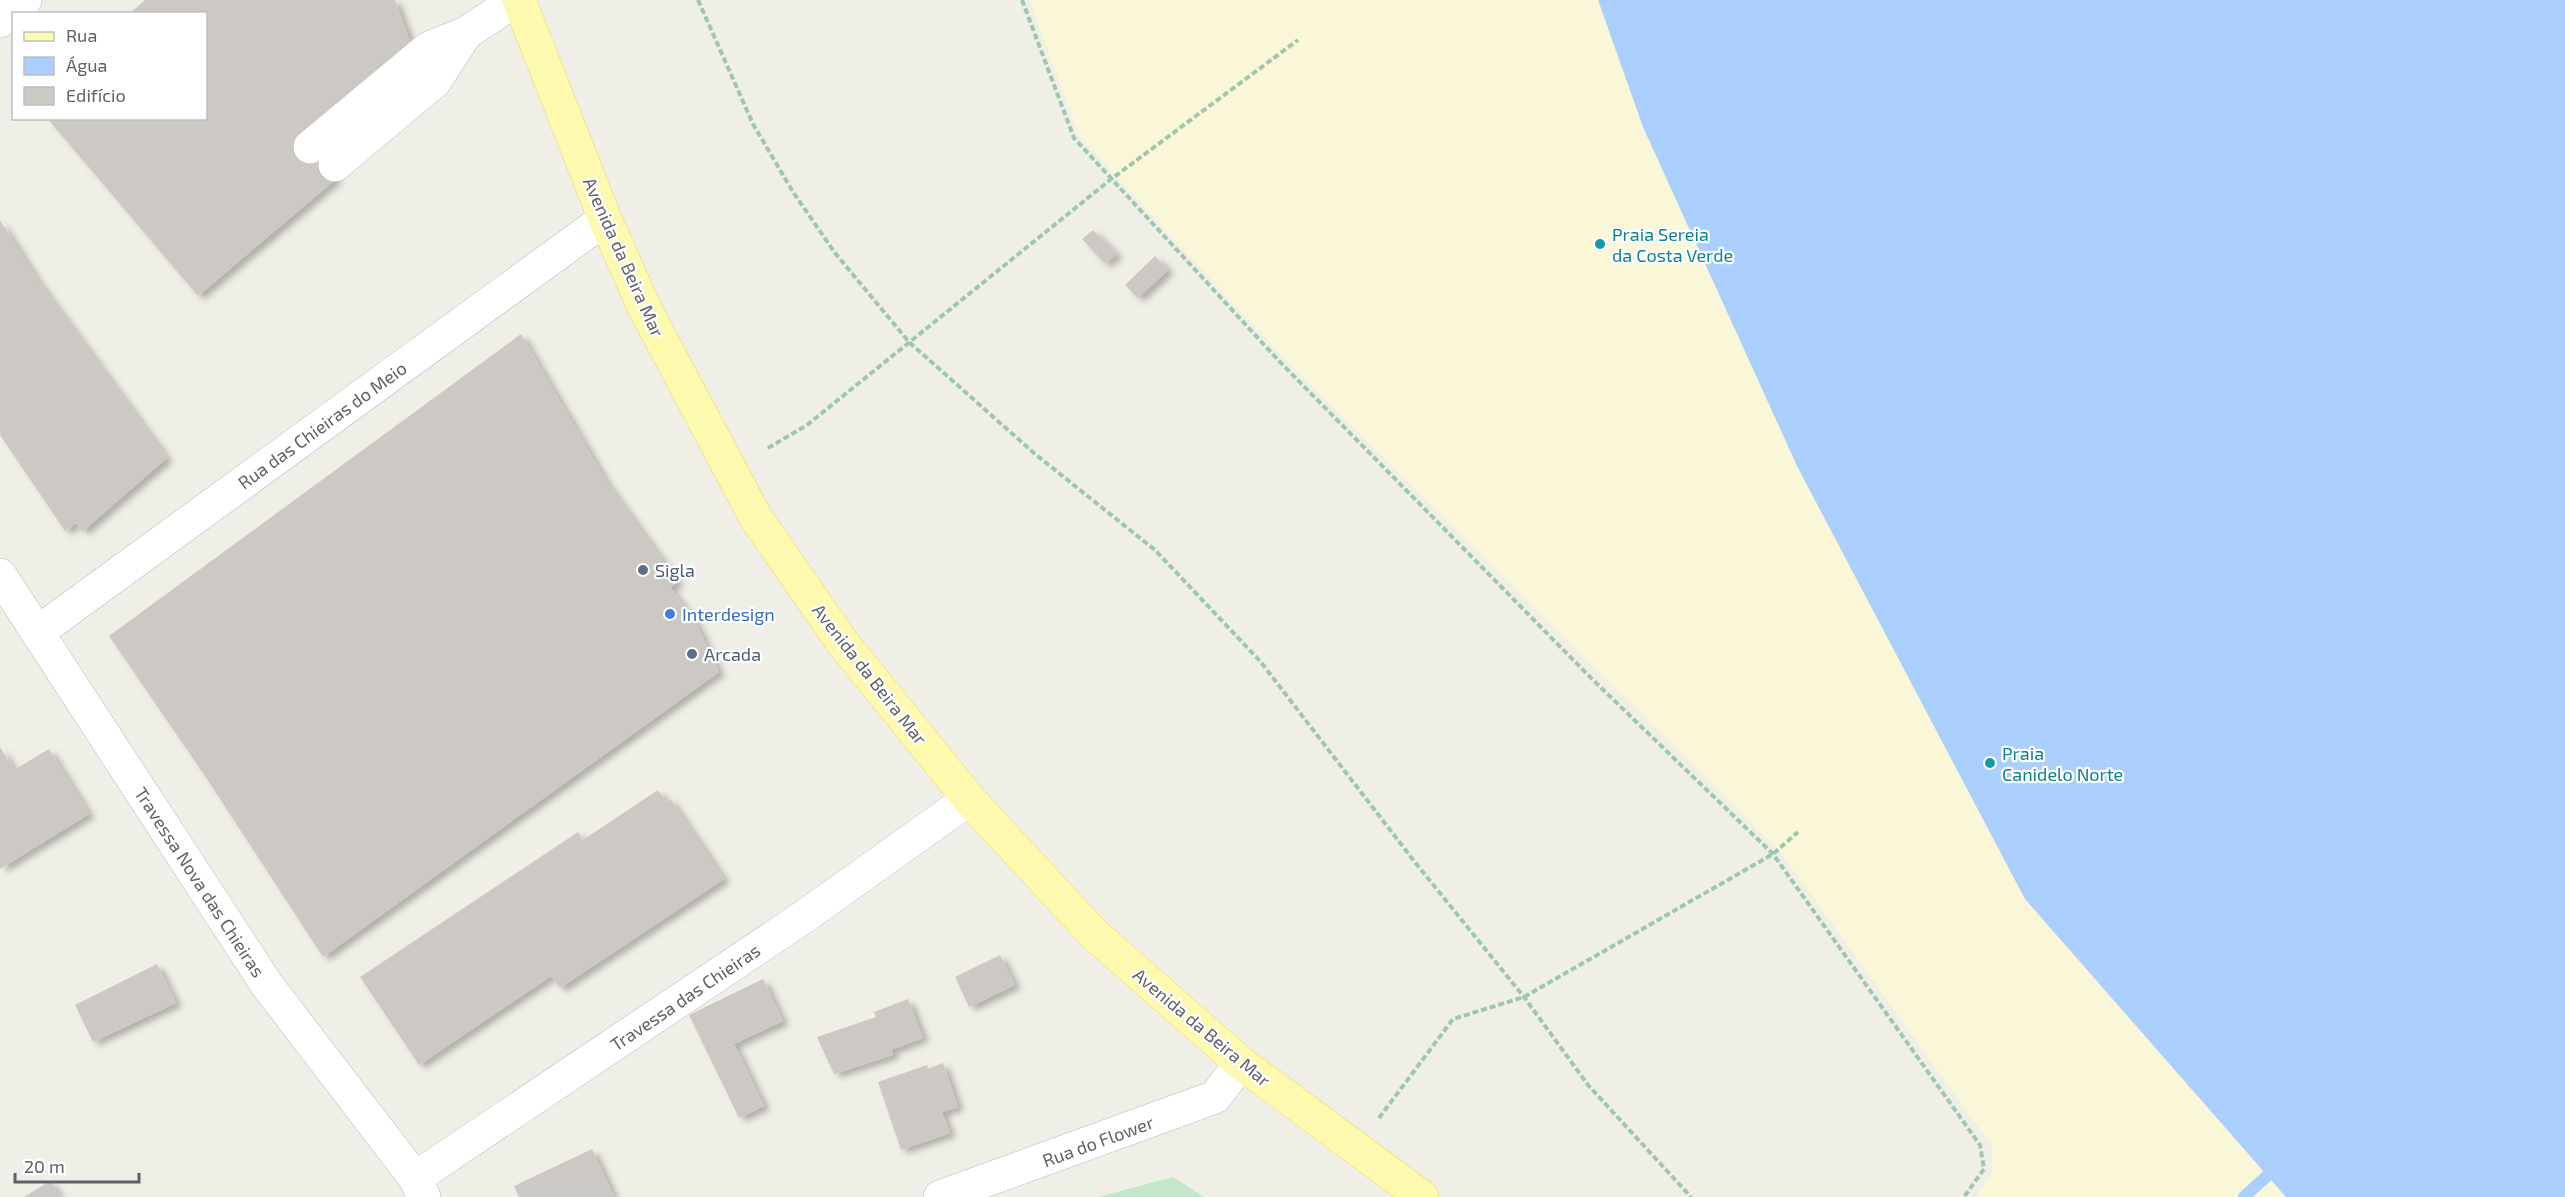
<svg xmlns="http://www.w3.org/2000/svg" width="2565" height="1197" font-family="'Exo 2',sans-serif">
	<defs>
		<filter id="shadow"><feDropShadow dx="6" dy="4" stdDeviation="3" flood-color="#0004"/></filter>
	</defs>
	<rect width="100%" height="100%" fill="#f0efe7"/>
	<path fill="#c4e7c8" d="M1173,1177L1204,1197H1098Z"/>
	<path fill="#faf6d8" d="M1029,0H1912L2565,1197H1976L1992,1172V1146L1782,854L1278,352L1079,136Z"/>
	<path fill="#aacffd" d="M1598,0H2565V1197H2286L2025,899L1798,468L1643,127Z"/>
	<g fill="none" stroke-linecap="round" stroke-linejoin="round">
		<path stroke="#aacffd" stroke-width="12" d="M2244,1197L2267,1176"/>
	</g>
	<path fill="#ccc9c4" filter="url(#shadow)" d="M145,0H395L410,42L299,135L336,179L198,296L47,118H206V14H129Z
		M0,220L38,281L167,458L83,531L76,523L65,531L0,435Z
		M1093,230L1117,254L1105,264L1082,239Z
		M1155,256L1168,270L1138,298L1125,285Z
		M521,334L607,483L678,582L670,587L696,623L719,672L323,957L205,776L109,636Z
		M0,747L14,770L49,749L89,814L0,869Z
		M658,790L666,802L670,799L724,879L560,988L551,976L419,1065L360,977L578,832L583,840Z
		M1000,955L1015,985L969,1007L955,977Z
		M157,964L176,1003L93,1042L75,1005Z
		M763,979L783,1021L734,1044L764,1106L739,1118L689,1015Z
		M908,999L923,1038L891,1050L893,1055L834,1074L817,1037L876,1017L874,1012Z
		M943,1063L958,1107L942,1112L950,1133L901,1150L878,1082L927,1065L928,1069Z
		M592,1149L614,1197H519L514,1186Z
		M50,1181L60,1197H24Z"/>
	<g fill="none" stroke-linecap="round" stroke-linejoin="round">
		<defs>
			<path id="minor" d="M0,21L25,0
				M310,147L429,48L466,33L516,0
				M335,165L435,81L466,33
				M0,575L267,985L415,1178L424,1197
				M38,632L605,219
				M415,1178L805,916L969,799
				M940,1197L1215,1097L1241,1063"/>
			<path id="major" d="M519,0L605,219L645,309L756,518L842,642L969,799L1094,934L1241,1063L1422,1197"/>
		</defs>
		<use href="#minor" stroke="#b7b8bd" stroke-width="34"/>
		<use href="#major" stroke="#eed762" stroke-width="34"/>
		<path stroke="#9ec7ae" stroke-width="4" stroke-dasharray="6 3" stroke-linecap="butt" d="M698,0L753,124L793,192L835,253L909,342L1035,454L1155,550L1260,661L1414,861L1524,997L1588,1085L1691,1197
			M1022,0L1074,138L1279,361L1592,679L1773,854L1980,1145L1984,1169L1964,1197
			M768,448L807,425L1110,180L1298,40
			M1379,1118L1453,1019L1524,997L1773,854L1798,832"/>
		<use href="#minor" stroke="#fff" stroke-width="33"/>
		<use href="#major" stroke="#fdf9af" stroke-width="33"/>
	</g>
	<g fill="#0f9aa8" stroke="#fff" stroke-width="2">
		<circle cx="1600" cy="244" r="6"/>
		<circle cx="1990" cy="763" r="6"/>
	</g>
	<g fill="#5c6f8a" stroke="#fff" stroke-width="2">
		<circle cx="643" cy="570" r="6"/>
		<circle cx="692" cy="654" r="6"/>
	</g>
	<circle fill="#3f7fe0" stroke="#fff" stroke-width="2" cx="670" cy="614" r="6"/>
	<g text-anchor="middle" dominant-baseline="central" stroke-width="4.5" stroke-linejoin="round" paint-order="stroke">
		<g font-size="18" fill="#0d838f" stroke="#fff" text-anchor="start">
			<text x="1612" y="234">Praia Sereia<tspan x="1612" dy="21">da Costa Verde</tspan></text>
			<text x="2002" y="753">Praia<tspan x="2002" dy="21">Canidelo Norte</tspan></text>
		</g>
		<g font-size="18" fill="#5e6167" stroke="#fff">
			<text transform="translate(624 257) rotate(66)">Avenida da Beira Mar</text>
			<text transform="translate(322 425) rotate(-36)">Rua das Chieiras do Meio</text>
			<text transform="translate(870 674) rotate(52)">Avenida da Beira Mar</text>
			<text transform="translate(200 882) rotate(57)">Travessa Nova das Chieiras</text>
			<text transform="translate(685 997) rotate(-34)">Travessa das Chieiras</text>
			<text transform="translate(1202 1027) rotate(40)">Avenida da Beira Mar</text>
			<text transform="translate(1098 1141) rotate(-20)">Rua do Flower</text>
		</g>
		<g font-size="18" fill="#4e5e75" stroke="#fff" text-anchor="start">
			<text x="655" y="570">Sigla</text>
			<text x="704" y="654">Arcada</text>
		</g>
		<g font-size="18" fill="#366cbe" stroke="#fff" text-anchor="start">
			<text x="682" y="614">Interdesign</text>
		</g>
	</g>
	<rect x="12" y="12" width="195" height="108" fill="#ffffff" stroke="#bfc0c2" stroke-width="1.5"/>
	<rect x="24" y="32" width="30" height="9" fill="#fdf9af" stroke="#bfc0c2" stroke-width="1.5"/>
	<text x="66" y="42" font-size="18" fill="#5e6167">Rua</text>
	<rect x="24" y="57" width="30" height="18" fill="#aacffd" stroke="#bfc0c2" stroke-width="1.5"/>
	<text x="66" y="72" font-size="18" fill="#5e6167">Água</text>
	<rect x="24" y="87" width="30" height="18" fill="#ccc9c4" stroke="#bfc0c2" stroke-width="1.5"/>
	<text x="66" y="102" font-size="18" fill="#5e6167">Edifício</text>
	<path d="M15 1173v9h124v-9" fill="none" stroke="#5e6167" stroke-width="3"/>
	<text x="24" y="1173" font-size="18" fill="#5e6167" stroke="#ffffff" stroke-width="4.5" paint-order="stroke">20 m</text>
</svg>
